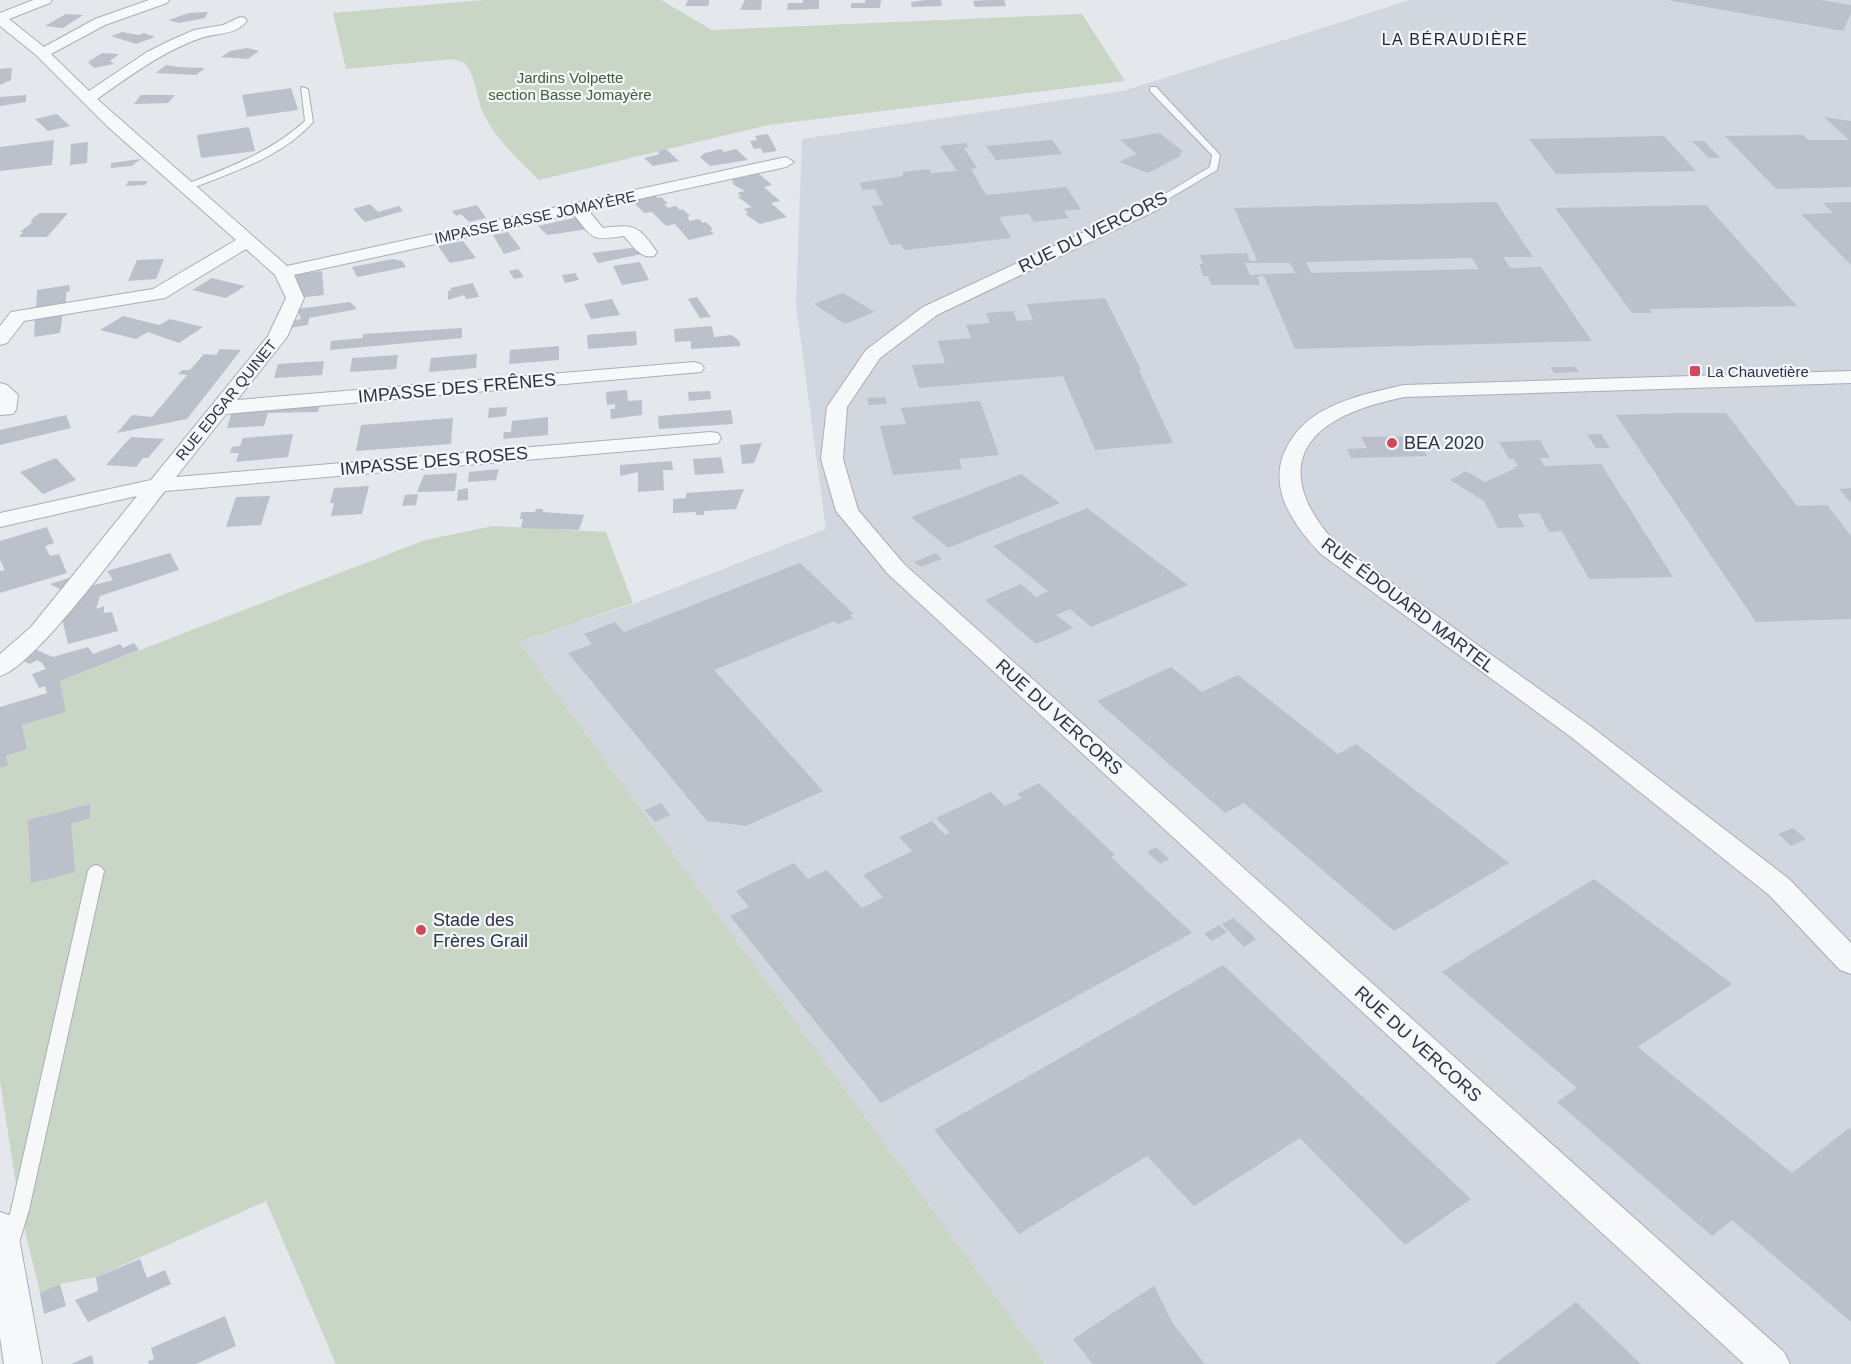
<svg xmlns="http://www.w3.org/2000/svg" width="1851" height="1364" font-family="Arial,sans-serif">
	<rect width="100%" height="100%" fill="#e4e7ec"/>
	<path fill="#d2d6de" d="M1410,0H1851V1364H1045L519,642L633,604L826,529L796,305L802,139L1123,91Z"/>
	<path fill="#c9d6c5" d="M484,0H661L712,30L1082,14L1125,81L768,125L539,180C519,161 497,140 484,115C476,98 477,79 465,63L452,59L346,69L333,13Z
		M493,526L606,532L633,603L519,642L1045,1364H336L266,1201L96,1277L60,1284L40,1293L20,1210L0,1081V768L7,766L6,756L27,749L22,725L66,712L60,681L425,540Z"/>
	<path fill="#bbc0ca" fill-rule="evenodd" d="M688,0H709V3L708,6H685Z
		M745,0H762L761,10H740Z
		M803,0H819V9L787,10L788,3H803Z
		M865,0H881L880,8H851V3H865Z
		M926,0H941L942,6L912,7L911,2Z
		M988,0H1004L1006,6L975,7L973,1Z
		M1667,0H1820L1851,5V13L1843,31Z
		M208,12L205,18L179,23L168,20L189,13Z
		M66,14L83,15L63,28L45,26Z
		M122,32L139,35L144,33L155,37L136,44L111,36Z
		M247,48L259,51L248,59L221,57L230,51Z
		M102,53L119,54L110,61L114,64L94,68L88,62Z
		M166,65L178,67L205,68L196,75L156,73Z
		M9,68H12L11,80L0,85V69Z
		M291,88L298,110L247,117L242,95Z
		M26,95V102L0,106V97Z
		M141,95H175L168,103L134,104Z
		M57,114L70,126L48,131L35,119Z
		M1824,117L1851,121V187L1776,189L1725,136L1803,135L1808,140H1849Z
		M249,127L255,151L201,158L197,135Z
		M1159,133L1184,152L1179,153L1182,155L1148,173L1119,162L1137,154L1120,140Z
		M768,134L777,151L763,153L761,148L754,149L750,141L757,140L755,136Z
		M1664,136L1696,171L1556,174L1529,139Z
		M54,140L52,165L0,171V147Z
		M1052,140L1062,154L996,160L986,146Z
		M1692,141H1704L1720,158H1709Z
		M88,142L87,163L70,165L71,144Z
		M966,143L968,147L964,148L977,168L971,169L986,195L1066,187L1081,209L1064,211L1069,218L1034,222L1029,214L999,217L1011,238L904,250L901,244L890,245L872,206L883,205L875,189L863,190L859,183L903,176V172L929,169L931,173L957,171L940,146Z
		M666,149L679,161L653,166L644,158L660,154L657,152Z
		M721,149L724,152L736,149L748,160L710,166L700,157L705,153Z
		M141,159L131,166L111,168V163Z
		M757,172L772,185L764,187L780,201L771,203L787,217L760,224L745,214L748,213L744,209L752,207L738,197L741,196L737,193L745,191L734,185L731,177Z
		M129,181H148L145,185L125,186Z
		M654,194L658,198L661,197L668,204H664L668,208L676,206L680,210L683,209L690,216L687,217L690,221L699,219L703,223L706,222L713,229L710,230L714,234L689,240L675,224L666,226L652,212L644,213L630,199Z
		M1496,202L1533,257H1503L1510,268L1541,267L1592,341L1295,349L1264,276L1257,277L1260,285H1211L1208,276H1203L1199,264H1203L1200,255L1216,254L1247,253L1250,261L1257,260L1234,208ZM1472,258L1479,269L1311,273L1306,262ZM1245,263H1290L1295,273L1250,275Z
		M1851,202V265L1801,214L1833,213L1823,203Z
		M370,204L378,212L399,206L403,211L365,222L353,209Z
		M477,205L486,218L469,222L461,214L456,216L452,211Z
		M1706,205L1797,306L1650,309L1652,313H1632L1555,208Z
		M40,213H68L47,237H19L23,232H20L33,222H30L34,217Z
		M578,217L589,229L547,235L538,226Z
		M508,232L521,249L504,254L493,235Z
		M463,241L476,258L450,263L438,246Z
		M638,247L642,254L598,263L592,253Z
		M164,259L156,279L128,281L137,260Z
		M393,259L402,261L406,267L357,277L352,267Z
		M640,262L649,280L622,285L613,266Z
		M518,269L524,277L514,279L509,271Z
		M322,271L324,295L298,298L296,274Z
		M575,273L579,280L565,283L562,275Z
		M212,278L228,282L245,286L226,298L192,290Z
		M473,283L479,297L466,299L464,295L448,300V291L452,290L450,288Z
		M69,285L70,291L66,292V305L36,310L37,290Z
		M843,293L875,312L845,324L814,304Z
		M697,297L711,317L700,318L688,299Z
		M1105,298L1141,370H1139L1173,443L1095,450L1063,376L919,388L912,365L945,363L938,341L971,338L966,325L990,323L986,313L1013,311L1017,321L1033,320L1027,304Z
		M612,299L620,315L591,319L584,304Z
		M350,302L357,309L309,318L308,325L289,328L290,321L301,319L297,309Z
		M63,312L60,333L34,337L35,316Z
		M123,316L159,325L170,319L203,327L179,343L148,332L136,339L100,330Z
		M712,326L714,337L732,335L740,342V346L691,349V341L675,342L674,329Z
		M462,328V338L330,350L331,341L363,338V334Z
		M636,331L637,345L588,349L587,335Z
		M559,346V360L509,364L510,350Z
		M220,349L241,350L187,419L117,433L132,415L152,417L187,375L178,374L183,370H190L204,354L216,355Z
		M477,354L476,368L429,372L431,358Z
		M398,355L396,369L350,372L352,358Z
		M324,361L322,375L274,378L278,364Z
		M1550,367H1575L1579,372L1554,373Z
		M627,390L628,401L642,400V415L611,419L610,409H615V404L607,405L606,392Z
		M710,391L711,399L689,401L688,392Z
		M885,397L887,404L869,405L867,398Z
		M980,401L999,455L959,459L962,469L893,475L880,426L906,424L901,408Z
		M320,405L318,412L268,413L264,426L227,428L232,411Z
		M507,407L506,416L488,418L489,408Z
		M731,410L733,424L659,429L658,416Z
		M1685,413H1726L1797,506L1827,505L1851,536V619L1756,622L1616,415Z
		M66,415L71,428L0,445V430Z
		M548,417V435L503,439L504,432H511L512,421Z
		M453,418L451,444L356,451L361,425Z
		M293,434L288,457L236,462L239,453H230L232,447L240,446L243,438Z
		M1601,434L1610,448H1596L1587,435Z
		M1417,436L1427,456L1351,458L1347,449L1367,448L1361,437Z
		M131,437L164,439L148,458H143L136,467L106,465Z
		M1540,440L1550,458H1540L1544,466L1601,464L1673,577L1589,579L1562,531L1549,532L1539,513L1517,514L1525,527L1498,528L1484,501L1450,480L1466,471L1485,482L1514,469L1513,467H1518L1514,459H1509L1499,442Z
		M762,443L754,463L742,464L740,445Z
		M721,457L724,473L695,475L693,459Z
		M56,458L76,480L43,494L20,472Z
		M672,461L673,470H663L664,490L638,492V472L620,476V465Z
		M499,469L496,480L468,482L469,472Z
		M457,473L455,491L417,492L424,475Z
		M1021,474L1060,503L948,548L911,517Z
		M369,486L362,514L331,516L334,503H330L334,488Z
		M468,488V500L457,501L458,490Z
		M1851,488V503L1839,489Z
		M744,489L736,509L704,511V515H696V512L673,513V499L686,498V493Z
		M418,494L416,505L402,506L405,495Z
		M270,496L261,525L226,527L236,497Z
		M1087,508L1188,585L1091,627L1070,609L1056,615L1073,628L1036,644L985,600L1021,584L1036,597L1048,591L993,546Z
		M536,509H543V512L584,515L579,530L521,528L523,519H520L521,512H535Z
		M47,527L54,543L45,546L50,556L59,554L67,573L0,593V571L5,570L0,560V541Z
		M170,553L179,570L100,596L96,609L104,606V613L112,612L118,631L68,644L62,618L90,586L113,580L107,571Z
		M936,553L942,559L921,567L914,562Z
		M800,563L854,614L850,615L853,618L838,624L835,621L714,670L823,791L746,826L707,821L568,653L592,644L584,634L599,628L615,622L624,632Z
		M72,577L64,591L50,584Z
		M134,643L139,650L60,681L66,712L22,725L27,749L6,756L8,766L0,768V707L47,693L45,686L39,688L32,674L46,669L42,663L37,660L30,664L18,659L32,648L53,657L88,647L93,654L120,644L123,648Z
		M1171,667L1202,692L1238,675L1338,754L1356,744L1509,863L1394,931L1244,803L1225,813L1097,701Z
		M1039,783L1115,855L1111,857L1192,933L881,1103L730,916L749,907L736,891L794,863L808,879L827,870L862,908L883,897L863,875L912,851L899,837L932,821L945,835L950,833L936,818L991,792L1005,806L1022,798L1017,794Z
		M661,803L670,815L655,822L645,810Z
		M90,804V818L71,823L75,872L31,883L28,820Z
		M1793,828L1806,839L1791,846L1778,834Z
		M1156,847L1169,859L1160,864L1147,852Z
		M1594,879L1732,984L1638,1047L1792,1173L1849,1128L1851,1130V1322L1732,1220L1712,1236L1557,1102L1577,1088L1442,972Z
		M1233,918L1245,928L1256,939L1244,947L1222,924Z
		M1219,925L1227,932L1212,941L1204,934Z
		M1223,965L1364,1098L1471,1199L1405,1245L1300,1138L1194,1206L1147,1156L1019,1234L934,1130Z
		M140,1259L147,1278L165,1270L171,1284L88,1322L75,1300L98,1291L96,1277Z
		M60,1284L66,1306L44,1314L40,1293Z
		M1154,1286L1173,1324L1205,1364H1093L1073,1339Z
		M1576,1302L1641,1364H1495Z
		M225,1316L236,1346L196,1364H149L148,1361L154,1359L151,1348Z
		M92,1355L94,1364H71Z"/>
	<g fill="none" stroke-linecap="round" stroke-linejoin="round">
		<defs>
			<path id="lane" d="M301,87L308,89L313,122C282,157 233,172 190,189H184V185C227,168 270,153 305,121Z
				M1150,87H1156L1220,155L1217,170L1153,208L1148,205L1150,203L1210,167L1212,155L1150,91Z
				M96,865L101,867L104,871L29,1210L18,1246L11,1248L4,1246L2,1240L11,1210L88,871L91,867Z"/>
			<path id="street" d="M33,0H52L50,3L9,19L44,47L95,19L149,0H169L167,3L105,25L51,54L89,91L147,52L167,42L194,30L223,25L240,17L245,18L247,21C235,36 217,32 201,38C163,51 130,76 97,99L287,266L786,157L794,162L786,167L588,210L603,228C635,224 638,225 657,252L654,256C640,259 633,246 624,236C590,241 594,239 573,214L294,275L304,298L287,337L237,400L694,362L701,364L704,368L701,372L226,414L176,477L710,432L718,433L721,438L718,443L710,444L165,491C136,527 37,666 0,676V654L31,627L137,496L0,527V513L151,480L268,336L286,298L275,275L246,249L165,298L24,321L7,343L0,345V326L11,312L153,289L236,240L107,126L36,55L0,26V13Z
				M1153,200L1159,201L1162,205L1159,209L937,315L880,358L847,407L843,459L858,510L904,564L1784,1352L1790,1364H1744L888,574L836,511L821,459L827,407L866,350L923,307Z
				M1851,371V383L1404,397C1378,403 1349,410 1327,426C1279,461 1305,511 1337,544L1589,725L1789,879L1851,943V974L1840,970L1769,895L1571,737L1321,554C1291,523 1263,482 1291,440C1297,431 1304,423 1313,417C1339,399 1373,392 1404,385Z
				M0,383L7,385L18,395L16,410L13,414L0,415Z
				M0,1212L12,1216L17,1227L42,1364H4L0,1337Z"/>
		</defs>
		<use href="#lane" stroke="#a9aeb7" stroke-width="2"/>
		<use href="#street" stroke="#a9aeb7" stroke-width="2"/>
		<use href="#lane" fill="#f7f8fa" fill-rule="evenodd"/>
		<use href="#street" fill="#f7f8fa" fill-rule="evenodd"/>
	</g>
	<g fill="#d1495b" stroke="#f4f6f9" stroke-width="2">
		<rect x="1689" y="365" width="12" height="12" rx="3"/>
		<circle cx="1392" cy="443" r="6"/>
		<circle cx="421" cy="930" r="6"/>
	</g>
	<g text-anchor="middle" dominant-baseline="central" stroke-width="4.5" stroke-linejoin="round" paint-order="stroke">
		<g font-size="15" fill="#3f6138" stroke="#f4f6f9">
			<text x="570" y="77">Jardins Volpette<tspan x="570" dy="17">section Basse Jomayère</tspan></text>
		</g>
		<g font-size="15" fill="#2b3445" stroke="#f4f6f9">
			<text transform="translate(535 217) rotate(-12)">IMPASSE BASSE JOMAYÈRE</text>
			<text transform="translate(226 400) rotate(-51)">RUE EDGAR QUINET</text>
		</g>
		<g font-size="15" fill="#2b3445" stroke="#f4f6f9" text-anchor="start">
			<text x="1707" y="371">La Chauvetière</text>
		</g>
		<g font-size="16" letter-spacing="1.5" fill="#1d2536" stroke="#f4f6f9">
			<text x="1455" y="39">LA BÉRAUDIÈRE</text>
		</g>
		<g font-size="18" fill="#2b3445" stroke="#f4f6f9">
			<text transform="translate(1093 232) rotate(-26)">RUE DU VERCORS</text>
			<text transform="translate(457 388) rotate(-5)">IMPASSE DES FRÊNES</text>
			<text transform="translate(434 461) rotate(-5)">IMPASSE DES ROSES</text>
			<text transform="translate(1408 605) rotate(37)">RUE ÉDOUARD MARTEL</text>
			<text transform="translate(1059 717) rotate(42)">RUE DU VERCORS</text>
			<text transform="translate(1418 1044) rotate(42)">RUE DU VERCORS</text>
		</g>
		<g font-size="18" fill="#2b3445" stroke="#f4f6f9" text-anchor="start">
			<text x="1404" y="443">BEA 2020</text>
			<text x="433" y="920">Stade des<tspan x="433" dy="21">Frères Grail</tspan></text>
		</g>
	</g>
</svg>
